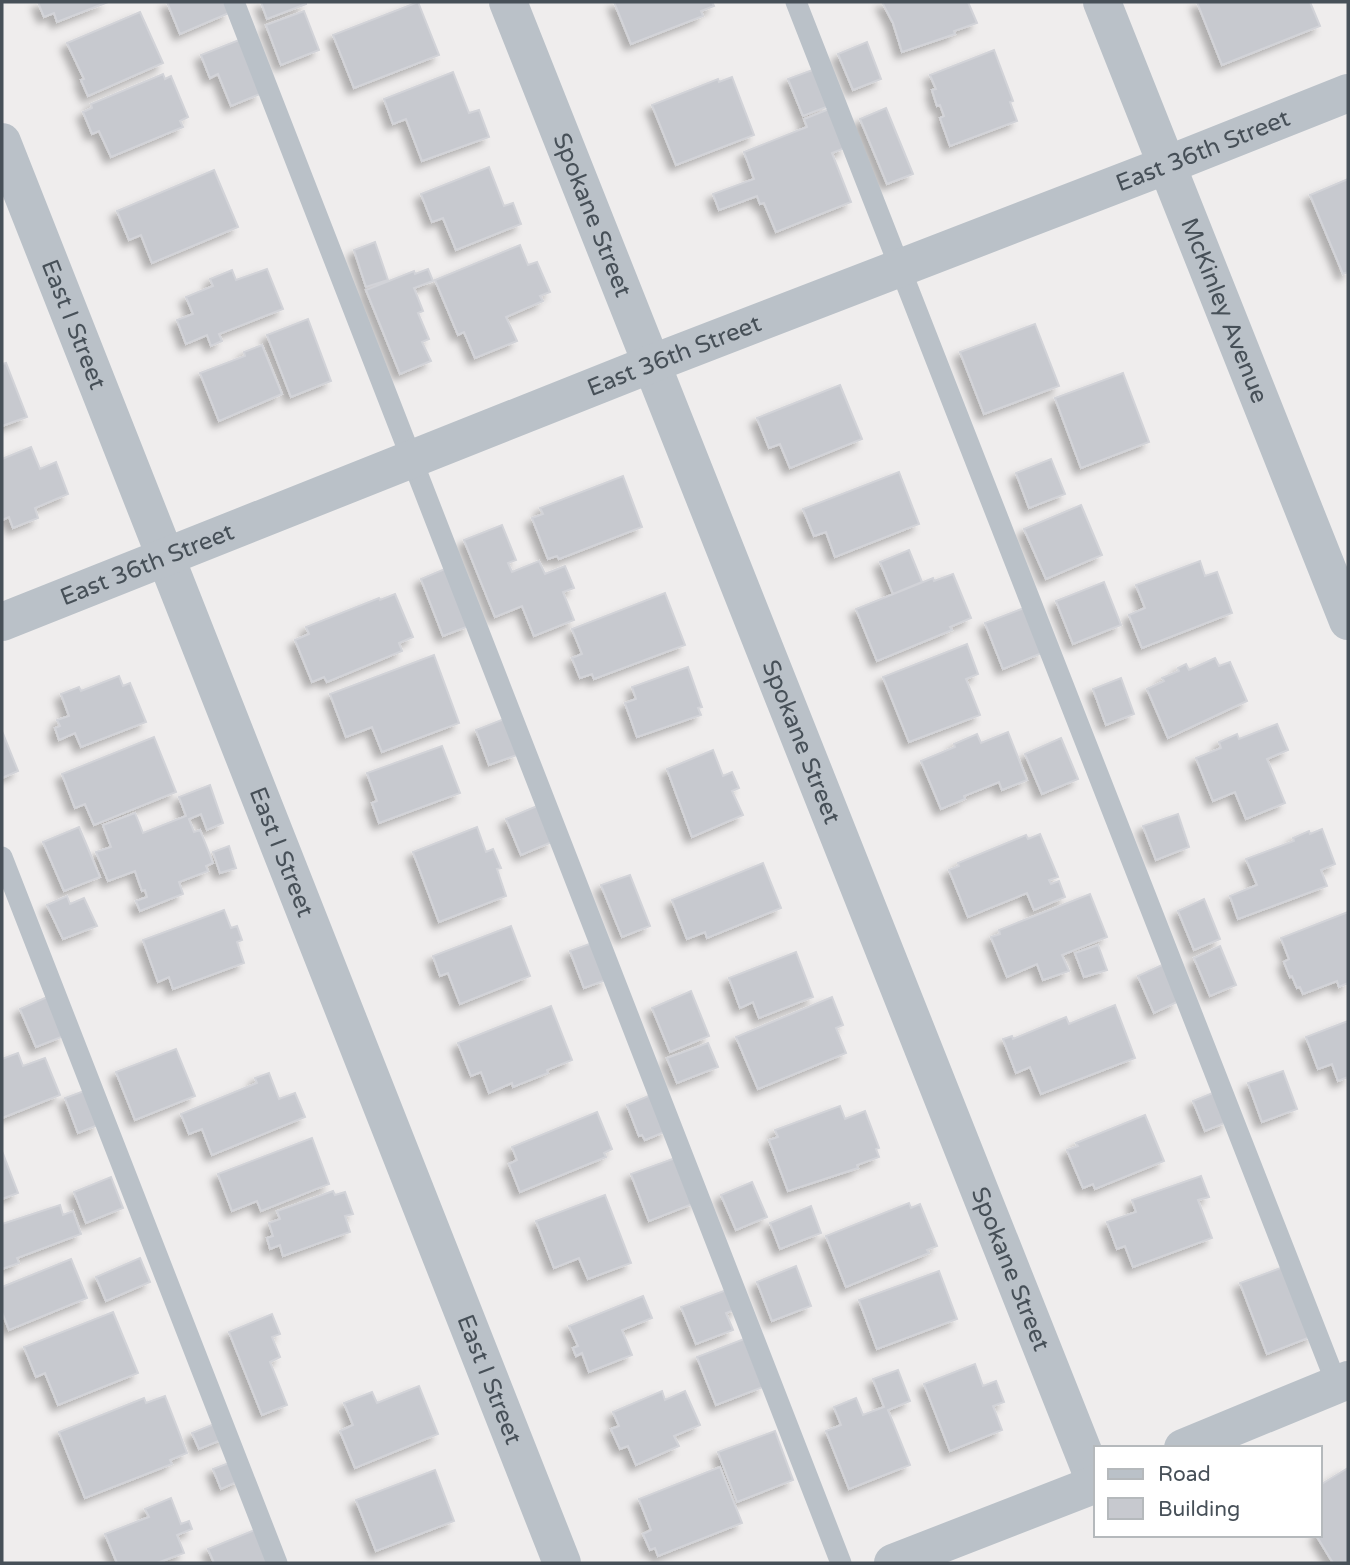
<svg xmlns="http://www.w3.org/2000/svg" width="1350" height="1565" font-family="'Varela Round',sans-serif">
	<defs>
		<filter id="shadow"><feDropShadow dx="-6" dy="6" stdDeviation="3.5" flood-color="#0004"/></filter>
	</defs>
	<rect width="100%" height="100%" fill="#efeded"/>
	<path fill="#c7c9cf" stroke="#d2d3d8" stroke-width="2" filter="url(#shadow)" d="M38,2H108L57,22L54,13L44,17Z
		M167,2H224L229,13L180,34Z
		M261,2H306V4L267,19Z
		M418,2L439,55L354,88L333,35Z
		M614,2H712L714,6L701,11L703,16L631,44Z
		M882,2H968L977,23L954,31L955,34L902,52L893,23Z
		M1197,2H1310L1320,26L1222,65Z
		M304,11L319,50L281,65L266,25Z
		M140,12L163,63L88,96L81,80L84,79L67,43Z
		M239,40L260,94L231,106L218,74L210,78L201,55Z
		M867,42L881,79L853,90L838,54Z
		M994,50L1013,101L1010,102L1017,121L950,146L940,118L944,116L940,105L937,106L932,90L936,89L930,75Z
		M815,69L829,106L803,116L788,79Z
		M453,72L469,113L479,110L489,137L422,161L406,119L393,124L384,99Z
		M163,74L165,79L171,76L188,117L180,121L183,127L111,157L99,131L92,134L83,112L92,108L91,104Z
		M732,77L754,135L676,165L652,105L718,79L719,82Z
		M886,108L913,174L887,184L860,119Z
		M829,109L845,148L832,153L851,202L776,232L764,203L760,204L757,196L719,210L713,194L754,179L744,152L807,127L804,119Z
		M489,167L504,206L513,203L521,224L456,250L443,218L432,222L421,194Z
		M214,170L238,227L152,263L141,235L129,240L117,211Z
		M1348,179V272L1343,274L1310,195Z
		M375,242L388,280L366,287L354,250Z
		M520,245L528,265L537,262L550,292L540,296L543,301L506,317L517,341L475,358L464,332L458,335L435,280Z
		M267,269L283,309L219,334L222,341L211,346L207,335L186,344L177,320L193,314L186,297L213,286L210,279L232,270L236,280Z
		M428,269L433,281L414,288L423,311L418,313L429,339L422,342L431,361L400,374L366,290L414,271L415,274Z
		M308,319L331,381L291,397L267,335Z
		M1035,324L1059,386L984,414L960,352Z
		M262,345L282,394L219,421L200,373L245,356L244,352Z
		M2,363V364L6,363L27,417L2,426Z
		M1123,373L1149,442L1081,468L1055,398Z
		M840,385L862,439L790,468L780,444L769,448L757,418Z
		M31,447L40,469L56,462L68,494L35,508L38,518L13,528L9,517L2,520V459Z
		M1051,459L1065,494L1029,508L1016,473Z
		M899,472L919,524L835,557L826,532L814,536L803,509Z
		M623,476L642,527L559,559L557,556L548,559L532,518L543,514L540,508Z
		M1081,505L1102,555L1046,579L1024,529Z
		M502,525L516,560L508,563L512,572L539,561L545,574L565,566L574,588L563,592L574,620L534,636L522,606L495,617L464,540Z
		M909,550L922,582L893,594L880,562Z
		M1200,561L1205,576L1217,572L1232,613L1142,648L1129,615L1145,608L1136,585Z
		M447,568L469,626L443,636L421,579Z
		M953,574L971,618L950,627L952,630L877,661L856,609L933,578L934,581Z
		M1104,582L1121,625L1073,644L1056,601Z
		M665,593L685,645L594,679L592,674L580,678L572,658L582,654L572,629Z
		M395,594L413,637L399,643L402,651L327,682L324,677L312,682L295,640L309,634L306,627L379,598L380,600Z
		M1024,608L1042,653L1003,669L985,623Z
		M967,644L978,674L966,679L980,715L909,742L883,677Z
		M434,655L459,723L382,752L372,727L346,737L330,694Z
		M1215,658L1219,666L1230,662L1247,701L1168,738L1147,689L1164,681L1162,678L1179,671L1178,668L1186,664L1189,670Z
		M688,667L702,707L698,708L701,715L637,737L625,703L636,699L632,687Z
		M119,676L123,686L130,683L146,722L81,747L75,733L59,740L55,728L60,726L57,720L69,716L61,694L79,687L81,691Z
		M1121,678L1134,714L1106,725L1093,689Z
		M504,719L517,755L489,765L476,730Z
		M1277,724L1288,750L1267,759L1285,803L1246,819L1235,792L1213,801L1196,758L1221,748L1219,742L1237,734L1239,739Z
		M2,731L18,771L2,778Z
		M1008,732L1027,780L1002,790L999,782L964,796L965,799L941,809L921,761L955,747L954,744L977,734L981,743Z
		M154,737L176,792L94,825L85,804L75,808L62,774Z
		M1061,738L1078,779L1042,794L1025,754Z
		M442,746L460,793L379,823L372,803L377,801L367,773Z
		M713,750L723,776L732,772L739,788L732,791L743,815L692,837L667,769Z
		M210,785L223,823L207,830L201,814L189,819L194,832L200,830L213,863L206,866L208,871L179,882L183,894L140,911L136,901L147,897L145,890L142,891L135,871L108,881L96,852L111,847L103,825L135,813L143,833L186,816L179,797Z
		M537,806L552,842L521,855L506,819Z
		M1178,814L1189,847L1156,860L1143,826Z
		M79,827L100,877L64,891L43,842Z
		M477,827L486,852L493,849L501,868L497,869L506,896L439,922L413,852Z
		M1322,829L1335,864L1321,870L1327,886L1238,919L1230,896L1257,885L1246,859L1294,841L1293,838L1309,831L1310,834Z
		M1040,834L1058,877L1049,880L1051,884L1059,881L1065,897L1034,910L1027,893L968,917L949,870L959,866L958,863L1026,835L1028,839Z
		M229,846L236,868L220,873L213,852Z
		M763,863L781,908L707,938L705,932L687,939L672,900Z
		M630,875L650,926L622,937L601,885Z
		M1090,894L1107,937L1062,955L1069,971L1043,980L1037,964L1007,977L991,937L1000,934L999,930Z
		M67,896L70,904L84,898L97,926L63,939L47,905Z
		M1204,899L1220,939L1194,950L1178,911Z
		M224,910L231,928L237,926L242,940L237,942L244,963L173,989L169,977L158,982L143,940Z
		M1348,912V983L1339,987L1337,981L1303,994L1300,987L1297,988L1292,976L1290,977L1284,962L1289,959L1281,938Z
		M511,926L530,976L460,1004L448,973L440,976L433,956Z
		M592,943L606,980L584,988L570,951Z
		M1098,945L1107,970L1084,977L1075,953Z
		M1220,946L1236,985L1210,996L1194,958Z
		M796,952L813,997L759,1018L753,1002L740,1008L729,978Z
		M1164,964L1177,1002L1154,1013L1138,976Z
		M691,991L709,1036L670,1052L652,1008Z
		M47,997L64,1036L36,1047L20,1009Z
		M832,997L843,1025L836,1028L846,1053L758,1089L736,1037Z
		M1115,1005L1135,1058L1041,1094L1030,1067L1016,1073L1003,1039L1012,1036L1013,1039L1066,1017L1069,1024Z
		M551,1006L572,1060L547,1070L548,1073L513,1087L512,1083L489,1093L481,1072L471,1076L458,1043Z
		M1348,1021V1077L1338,1081L1332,1064L1318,1069L1306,1037Z
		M708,1043L718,1067L677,1083L667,1058Z
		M176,1049L195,1096L135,1120L116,1072Z
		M18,1053L23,1066L45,1058L60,1095L2,1118V1059Z
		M1283,1071L1297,1109L1262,1122L1248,1083Z
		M269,1073L279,1099L295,1093L305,1117L212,1155L202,1129L189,1134L181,1114L257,1083L255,1078Z
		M84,1091L98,1125L78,1133L65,1098Z
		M1215,1092L1227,1122L1205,1131L1193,1101Z
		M653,1094L667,1131L645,1140L642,1135L639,1136L627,1105Z
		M840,1106L845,1119L865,1111L879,1148L876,1149L879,1157L857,1165L858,1168L788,1191L769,1140L778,1137L775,1130Z
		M597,1112L612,1149L604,1153L606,1157L520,1192L509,1164L517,1160L512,1147Z
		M1145,1115L1164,1161L1095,1189L1093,1184L1083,1188L1067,1150L1078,1146L1076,1143Z
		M312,1138L329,1184L261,1211L257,1201L232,1211L218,1174Z
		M2,1151L18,1193L2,1199Z
		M678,1157L695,1203L649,1221L631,1174Z
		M1201,1176L1209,1197L1198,1200L1212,1238L1133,1267L1125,1246L1117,1249L1107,1222L1136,1212L1132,1200Z
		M111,1177L123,1208L86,1223L74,1192Z
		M752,1182L767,1217L736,1230L721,1195Z
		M333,1191L335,1195L345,1192L353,1214L345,1216L350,1232L283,1256L280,1245L270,1249L267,1238L273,1236L269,1223L280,1219L277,1211Z
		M605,1195L631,1263L588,1279L579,1258L554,1268L536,1221Z
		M909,1203L911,1208L920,1204L937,1246L927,1250L929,1253L846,1287L826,1236Z
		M60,1205L63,1215L73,1211L81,1234L17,1258L19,1263L2,1269V1224Z
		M811,1206L821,1233L780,1249L770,1223Z
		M140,1258L150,1282L106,1301L96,1277Z
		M71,1259L87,1298L9,1330L2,1312V1287Z
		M796,1266L811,1306L772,1321L757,1282Z
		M1286,1266L1313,1336L1267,1354L1240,1283Z
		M939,1271L957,1319L877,1349L859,1300Z
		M729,1289L737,1309L726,1313L733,1330L696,1344L681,1307Z
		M643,1296L652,1318L622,1330L632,1355L589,1372L582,1353L576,1356L573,1348L578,1346L569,1326Z
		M113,1312L138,1373L58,1405L45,1373L36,1377L24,1347Z
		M272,1314L280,1334L272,1337L280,1357L270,1362L287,1405L262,1415L229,1332Z
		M744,1339L763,1387L716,1405L697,1357Z
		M975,1364L983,1386L996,1381L1004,1402L993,1406L1002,1430L950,1451L924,1384Z
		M898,1370L910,1401L888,1410L910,1465L849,1489L826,1431L841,1425L834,1407L856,1398L863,1415L884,1407L873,1379Z
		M419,1386L438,1434L355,1468L340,1431L353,1425L344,1403L372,1392L377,1403Z
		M662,1391L665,1400L685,1391L700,1425L674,1436L679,1446L636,1465L628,1446L620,1449L611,1429L619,1426L613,1412Z
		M165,1396L187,1453L170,1460L172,1464L85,1498L59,1432L144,1398L146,1403Z
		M219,1422L226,1438L199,1449L192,1433Z
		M775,1431L793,1480L737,1502L718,1452Z
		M234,1461L241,1480L221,1489L213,1469Z
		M720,1467L742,1523L658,1556L655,1548L650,1550L643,1534L651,1530L639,1499Z
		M1348,1468V1563H1333L1316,1535H1320V1485Z
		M435,1470L454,1521L376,1551L356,1500Z
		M171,1498L181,1524L189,1521L192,1529L177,1535L184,1553L157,1563H117L105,1534L149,1517L145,1509Z
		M257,1529L271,1563H214L208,1549Z"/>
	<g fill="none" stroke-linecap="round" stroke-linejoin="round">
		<path stroke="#bac1c8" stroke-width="21" d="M234,2L841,1563
			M796,2L1337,1385
			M2,857L277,1563"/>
		<g stroke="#bac1c8" stroke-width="38">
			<path id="s1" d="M508,2L1096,1484"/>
			<path id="s2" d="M2,142L562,1563"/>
			<path id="s3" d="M2,622L651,364L1167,165L1348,93"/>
		</g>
		<g stroke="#bac1c8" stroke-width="38">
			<path id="s4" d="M1102,2L1348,621"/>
			<path d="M1183,1448L1348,1380"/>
			<path d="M893,1563L1096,1484"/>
		</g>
	</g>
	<g text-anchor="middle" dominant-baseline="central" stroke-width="6" stroke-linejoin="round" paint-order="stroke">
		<g font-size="24" fill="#475058" stroke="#fff">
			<text stroke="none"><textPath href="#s3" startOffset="1290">East 36th Street</textPath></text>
			<text stroke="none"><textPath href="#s1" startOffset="229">Spokane Street</textPath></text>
			<text stroke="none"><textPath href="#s4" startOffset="332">McKinley Avenue</textPath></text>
			<text stroke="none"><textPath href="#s2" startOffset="196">East I Street</textPath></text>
			<text stroke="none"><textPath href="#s3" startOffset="723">East 36th Street</textPath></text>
			<text stroke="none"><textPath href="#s3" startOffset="156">East 36th Street</textPath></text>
			<text stroke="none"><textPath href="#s1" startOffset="796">Spokane Street</textPath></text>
			<text stroke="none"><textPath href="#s2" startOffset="763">East I Street</textPath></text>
			<text stroke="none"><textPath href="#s1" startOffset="1363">Spokane Street</textPath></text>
			<text stroke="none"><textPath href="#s2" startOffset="1330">East I Street</textPath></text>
		</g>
	</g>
	<rect width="1350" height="1565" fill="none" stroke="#475058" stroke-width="7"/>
	<rect x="1094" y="1446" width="228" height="91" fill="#ffffff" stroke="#b5b9bc" stroke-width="2"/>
	<rect x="1108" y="1469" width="35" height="10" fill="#bac1c8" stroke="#b5b9bc" stroke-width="2"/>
	<text x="1158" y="1481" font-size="21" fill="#475058">Road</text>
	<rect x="1108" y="1498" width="35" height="21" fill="#c7c9cf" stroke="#b5b9bc" stroke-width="2"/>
	<text x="1158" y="1516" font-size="21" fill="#475058">Building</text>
</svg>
